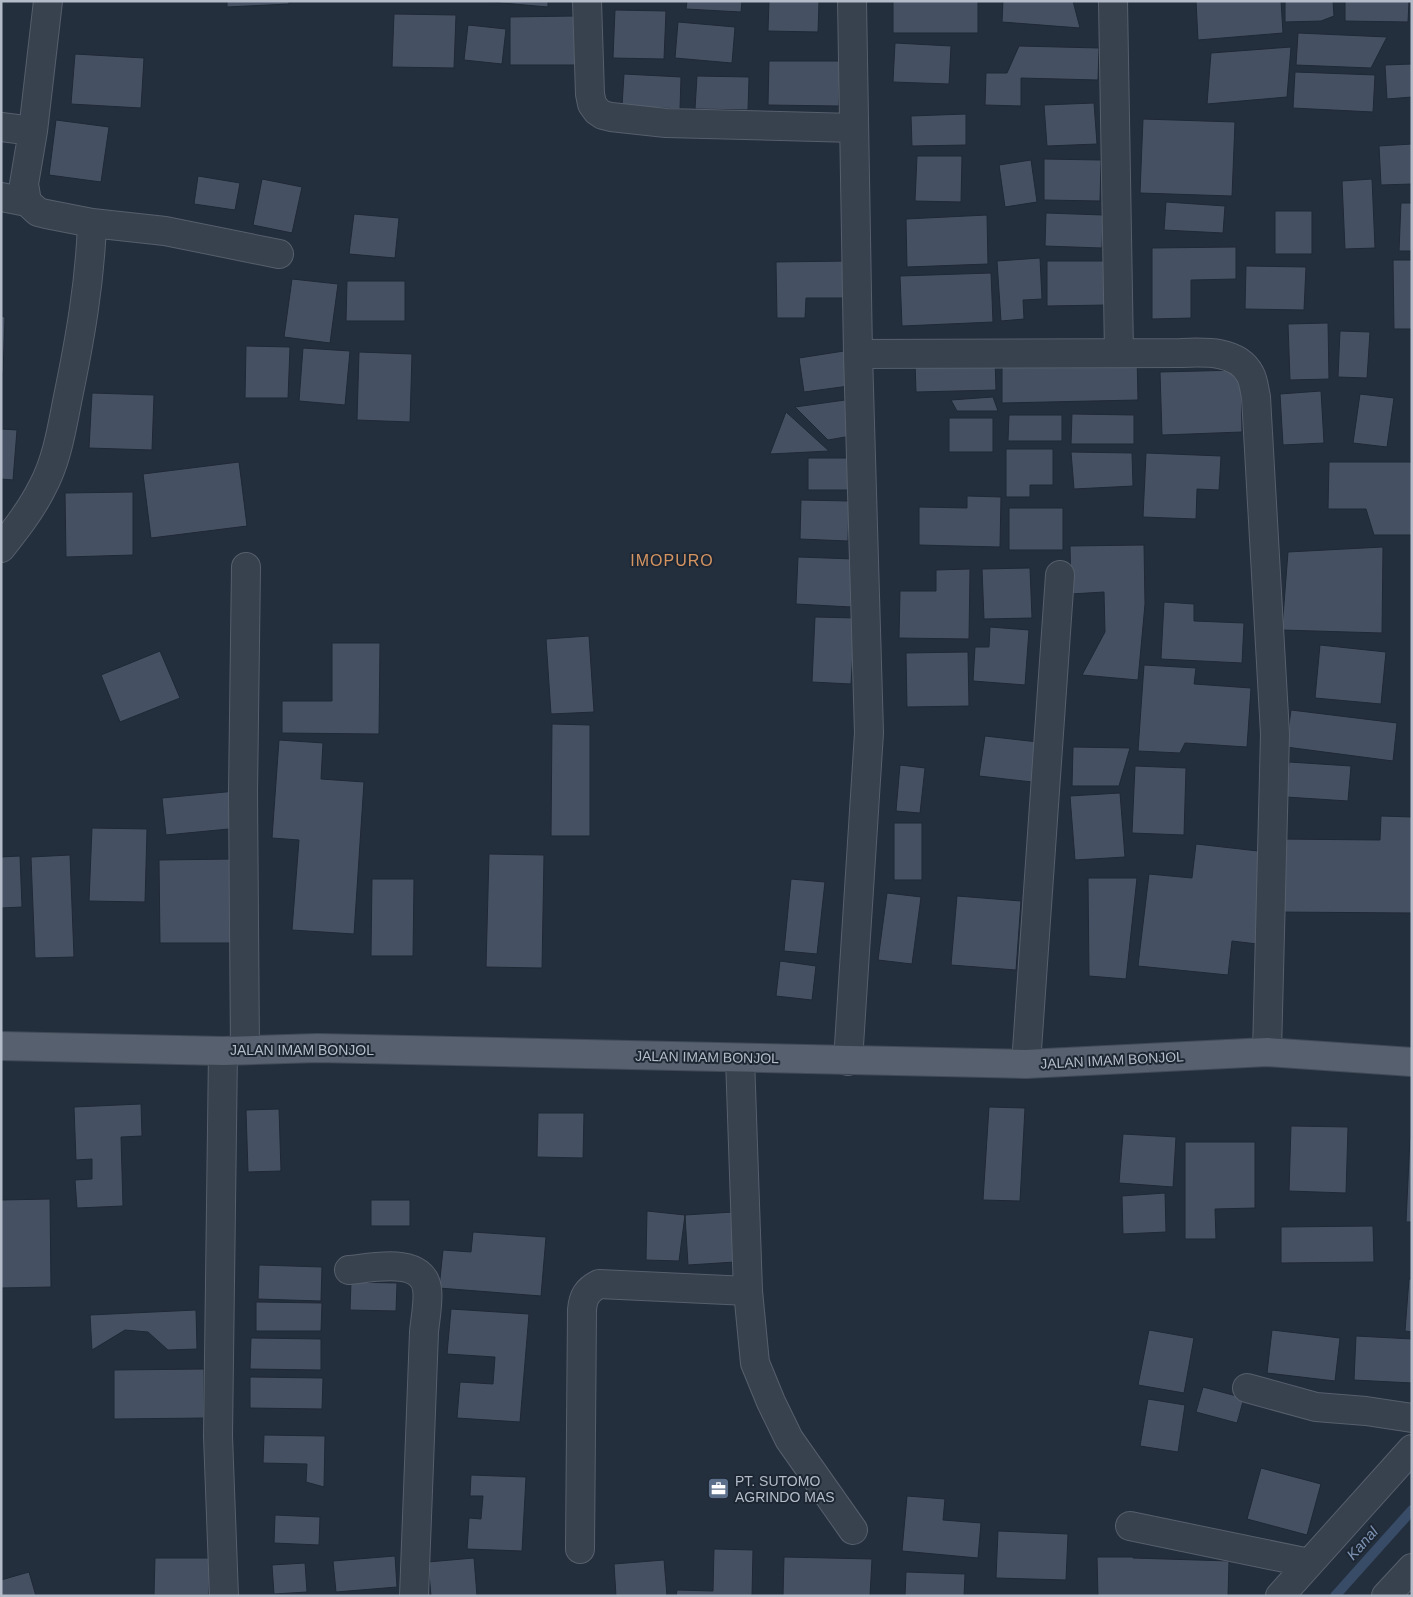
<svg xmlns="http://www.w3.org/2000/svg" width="1413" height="1597" font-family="Arial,sans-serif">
	<rect width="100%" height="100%" fill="#242f3e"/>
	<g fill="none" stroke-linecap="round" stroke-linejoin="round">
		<path stroke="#394c67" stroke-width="10" d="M1335,1596L1412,1510"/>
	</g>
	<path fill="#455162" stroke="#1f2835" d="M227,1H289V4L227,7Z
		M479,1H548V7Z
		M687,1H742L741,12L686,9Z
		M769,1H819L818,32L768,31Z
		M893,1H978V33H893Z
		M1003,1H1073L1080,28L1002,22Z
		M1196,1H1281L1283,33L1198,40Z
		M1285,1H1333L1334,16L1321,21L1285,22Z
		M1345,1H1409L1408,22L1345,21Z
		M615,10L666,11L664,59L613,58Z
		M394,14L456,15L454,68L392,67Z
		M575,16V65H510V17Z
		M678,22L735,27L732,63L675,58Z
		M468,25L506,29L502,64L464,60Z
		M1298,33L1387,37L1371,68L1296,65Z
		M895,43L951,46L949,84L893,82Z
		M1019,46L1099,48L1098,80L1021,78V106L985,105L986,73H1007Z
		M1291,47L1287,97L1207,104L1211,53Z
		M75,54L144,58L141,108L71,104Z
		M769,61H840L839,106L768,105Z
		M1412,64V97L1387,99L1385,65Z
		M1295,72L1375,75L1373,112L1293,108Z
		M624,74L681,77L680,109L622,106Z
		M697,76L749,77L748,110L695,109Z
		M1094,103L1097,144L1047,146L1044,105Z
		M966,114V145L912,146L911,116Z
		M1143,119L1235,122L1232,196L1140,193Z
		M56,120L109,127L101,182L49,175Z
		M1412,144V184L1381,185L1379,146Z
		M917,156H962L961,202L915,201Z
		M1044,159L1101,160L1100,201L1044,200Z
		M1031,160L1037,202L1005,207L999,165Z
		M198,176L240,183L235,210L194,204Z
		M262,179L302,187L292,233L253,225Z
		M1372,179L1375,248L1345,249L1342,181Z
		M1166,202L1225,206L1223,233L1164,230Z
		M1401,203H1412V251H1399Z
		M1275,211H1312V254H1275Z
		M1046,213L1103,215L1102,248L1045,246Z
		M354,214L399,218L395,258L349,254Z
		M987,215L988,264L907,267L906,219Z
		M1236,247V279L1191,280V318L1152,319V248Z
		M1040,258L1042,299L1023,300L1024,319L1001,321L997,261Z
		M1393,260H1412V329H1394Z
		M850,261L849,298H806L805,318H777L776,262Z
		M1047,261H1106V305L1047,306Z
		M1246,266L1306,267L1304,310L1245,309Z
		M991,273L993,322L902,326L900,276Z
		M292,279L338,284L330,343L284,337Z
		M347,281H405V321H346Z
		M1,316L5,317L3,374H1Z
		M1328,323L1329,379L1290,380L1288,324Z
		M1340,331L1370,332L1367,378L1338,377Z
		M246,346L290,347L288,398H245Z
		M303,348L350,351L345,405L299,401Z
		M844,351L849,386L804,392L799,358Z
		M359,352L412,354L410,422L357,420Z
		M1137,356L1138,400L1002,403V360Z
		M995,359L996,390L916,392L915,362Z
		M1241,370L1242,432L1162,435L1160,372Z
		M1321,391L1324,443L1283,445L1280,394Z
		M92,393L154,395L152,450L89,448Z
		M1360,394L1394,398L1387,447L1353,443Z
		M993,397L998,411H957L951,400Z
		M845,400L851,436L828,440L795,407Z
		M786,412L829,451L770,454Z
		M1072,414L1134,415V444H1071Z
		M1009,415H1062V441H1008Z
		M949,418H993V452H949Z
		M1,429L17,430L13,480L1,479Z
		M1006,449H1053V485H1030V497H1006Z
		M1071,452L1132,453L1133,486L1074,489Z
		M1146,453L1221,456L1219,490L1197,489L1196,519L1143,517Z
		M808,458H851V490H808Z
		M239,462L247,526L151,538L143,474Z
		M1329,462H1412V535H1374L1366,509H1328Z
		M133,492V555L66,557L65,493Z
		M967,496L1001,497L1000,547L919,545V507L967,508Z
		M801,500L849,501L848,541L800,539Z
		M1009,508H1063V550H1009Z
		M1144,545L1145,604L1138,680L1082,675L1105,632L1104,592L1071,594L1070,546Z
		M1383,547L1382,633L1282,630L1288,552Z
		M798,557L854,559L851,607L796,604Z
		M1030,568L1032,618L984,619L982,569Z
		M970,569L969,639L899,638L900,591H936V570Z
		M1164,602L1194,604V621L1244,623L1242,663L1161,659Z
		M815,617L855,618L851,684L812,682Z
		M990,627L1029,630L1025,685L973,681L975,647H989Z
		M589,636L594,712L551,714L546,639Z
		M332,643H380L379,734L282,733V701H332Z
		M1320,645L1386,652L1381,704L1315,698Z
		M160,651L180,698L120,722L101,675Z
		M968,652L969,706L907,707L906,653Z
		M1144,665L1196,668L1194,684L1251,688L1247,747L1185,743L1180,753L1138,751Z
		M1291,710L1397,723L1393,761L1286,747Z
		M552,724L590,725V836H551Z
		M985,736L1038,742L1032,782L979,776Z
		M279,740L323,743L321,779L364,782L354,934L292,930L299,840L272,838Z
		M1073,747L1130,748L1119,786H1072Z
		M1289,762L1351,766L1348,801L1286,797Z
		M900,765L925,768L920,813L896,811Z
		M1135,766L1186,768L1184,835L1132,833Z
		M236,791L239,828L166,835L162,798Z
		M1120,793L1125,857L1075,860L1070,796Z
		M1381,816L1412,817V913L1277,912L1279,839L1380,840Z
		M894,823H922V880H894Z
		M92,828L147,829L145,902L89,901Z
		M1196,844L1267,852L1257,944L1232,941L1228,975L1138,966L1149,874L1192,878Z
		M489,854L544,855L542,968L486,967Z
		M70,855L74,957L35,958L31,857Z
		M20,856L22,907L1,908V857Z
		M234,859L235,943H160L159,860Z
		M1088,878H1137L1126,979L1089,976Z
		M372,879H414L413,956H371Z
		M791,879L825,882L817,954L784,951Z
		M887,893L921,897L912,964L878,960Z
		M957,896L1021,901L1016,970L951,965Z
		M780,961L816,966L812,1000L776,996Z
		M141,1104L142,1136L121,1137L123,1206L77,1208L75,1180L92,1179V1159L76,1160L74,1107Z
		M989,1107L1025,1108L1020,1201L983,1200Z
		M279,1109L281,1171L248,1172L246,1110Z
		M538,1113H584L583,1158L537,1157Z
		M1291,1126L1348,1127L1346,1193L1289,1191Z
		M1123,1134L1176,1137L1173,1187L1119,1183Z
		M1410,1138H1412V1222H1406Z
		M1185,1142H1255V1208L1215,1209L1216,1239H1185Z
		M1165,1193L1166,1232L1123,1234L1122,1196Z
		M50,1199L51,1287L1,1288V1200Z
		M371,1200H410V1226H371Z
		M647,1211L685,1215L679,1261L646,1260Z
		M733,1212L735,1262L688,1265L685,1215Z
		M1373,1226L1374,1262L1281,1263V1227Z
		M473,1232L546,1237L541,1296L439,1288L443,1250L471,1252Z
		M259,1265L322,1267L321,1301L258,1299Z
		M1409,1279H1412V1332L1405,1331Z
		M351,1282L397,1283L396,1311L350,1310Z
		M256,1302L322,1303L321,1331H256Z
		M451,1309L529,1314L520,1422L457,1418L460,1382L493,1384L495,1357L447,1354Z
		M196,1310L197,1349L168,1350L148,1332L125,1330L92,1350L90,1315Z
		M1149,1330L1194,1338L1184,1393L1138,1385Z
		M1272,1330L1340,1338L1335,1381L1267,1373Z
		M1356,1336L1412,1339V1383L1354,1380Z
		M251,1338L321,1339V1370L250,1369Z
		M204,1369V1418L114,1419V1370Z
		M250,1377L323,1378L322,1409L250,1408Z
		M1203,1387L1244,1398L1237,1423L1196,1412Z
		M1148,1399L1185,1405L1178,1452L1140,1446Z
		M264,1435L325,1436L324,1487L306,1482L307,1464L263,1463Z
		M1261,1468L1321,1484L1307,1535L1247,1519Z
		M471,1475L526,1477L522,1551L467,1549L469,1518L481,1519L483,1496H470Z
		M907,1496L945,1499L943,1520L981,1523L978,1558L902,1551Z
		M275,1515L320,1517L319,1545L274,1543Z
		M998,1531L1068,1534L1066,1580L996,1578Z
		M714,1549L753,1550L752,1596H676L677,1590L713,1591Z
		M395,1556L397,1587L336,1592L333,1561Z
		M784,1557L872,1559L870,1596H783Z
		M1097,1557H1133V1558L1229,1561L1228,1596H1098Z
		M155,1558H210L209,1595H154Z
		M474,1558L477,1596H431L428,1562Z
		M664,1560L667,1596H616L614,1564Z
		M305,1563L307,1592L274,1594L272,1565Z
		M29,1572L36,1596H1V1580Z
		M906,1572L965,1574L964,1596H905Z"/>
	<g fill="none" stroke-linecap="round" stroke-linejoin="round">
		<defs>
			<path id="minor" d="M587,1L590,94L592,104L597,111L603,115L611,117L666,123L854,128
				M1113,1L1119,353
				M1,127L33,131
				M1,197L27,202
				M92,223L165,231L279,254
				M858,354L1181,353C1204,352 1237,350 1250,374C1254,381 1254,389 1256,397L1275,734L1267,1052
				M1,548C16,529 31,510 42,488C57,461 62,427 68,397C80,339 90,282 92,223L46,214L38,212L27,202L24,184L33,131L48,1
				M245,1050L243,792L246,567
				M223,1051L218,1436L224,1596
				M740,1058L748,1291L755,1363L771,1402L789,1439L853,1530
				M848,1061L869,733L858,354L852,1
				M1026,1064L1060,575
				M349,1270C371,1268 423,1256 427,1289C429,1301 425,1320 424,1332L414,1596
				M1247,1388L1316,1407L1366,1411L1412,1418
				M1130,1526L1309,1563
				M580,1549L582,1310C583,1297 587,1290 599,1284L748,1291
				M1280,1596L1412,1449
				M1386,1596L1412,1568"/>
			<path id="primary" d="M1,1046L223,1051L318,1048L1026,1064L1267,1052L1412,1062"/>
		</defs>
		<use href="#minor" stroke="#565f6c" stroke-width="30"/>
		<use href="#primary" stroke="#414a57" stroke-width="30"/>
		<use href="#minor" stroke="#38414e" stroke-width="28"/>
		<use href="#primary" stroke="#56606e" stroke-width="28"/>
	</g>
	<defs>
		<symbol id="office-square" viewBox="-11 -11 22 22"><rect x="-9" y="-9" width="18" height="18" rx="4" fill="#5c6f8a" stroke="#1d2633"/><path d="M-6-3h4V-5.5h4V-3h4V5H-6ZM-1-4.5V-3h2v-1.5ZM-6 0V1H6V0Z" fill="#fff"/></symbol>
	</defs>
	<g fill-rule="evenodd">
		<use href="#office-square" x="706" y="1476" width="25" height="25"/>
	</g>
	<g text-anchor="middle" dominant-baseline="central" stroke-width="4" stroke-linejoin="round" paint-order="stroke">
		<g font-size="14" fill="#b4bcc9" stroke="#1d2633">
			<text x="302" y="1050">JALAN IMAM BONJOL</text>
			<text transform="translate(707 1057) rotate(1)">JALAN IMAM BONJOL</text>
			<text transform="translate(1112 1060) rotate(-3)">JALAN IMAM BONJOL</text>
		</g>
		<g font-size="14" fill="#b4bcc9" stroke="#1d2633" text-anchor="start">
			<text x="735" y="1481">PT. SUTOMO<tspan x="735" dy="16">AGRINDO MAS</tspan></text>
		</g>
		<g font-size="15" font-style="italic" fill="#7c92b1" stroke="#1d2633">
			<text transform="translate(1362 1543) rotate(-48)">Kanal</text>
		</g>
		<g font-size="16" letter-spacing="1" fill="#d59563" stroke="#1d2633">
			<text x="672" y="560">IMOPURO</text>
		</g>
	</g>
	<rect width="1413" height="1597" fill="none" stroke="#b4bcc9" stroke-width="5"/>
</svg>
